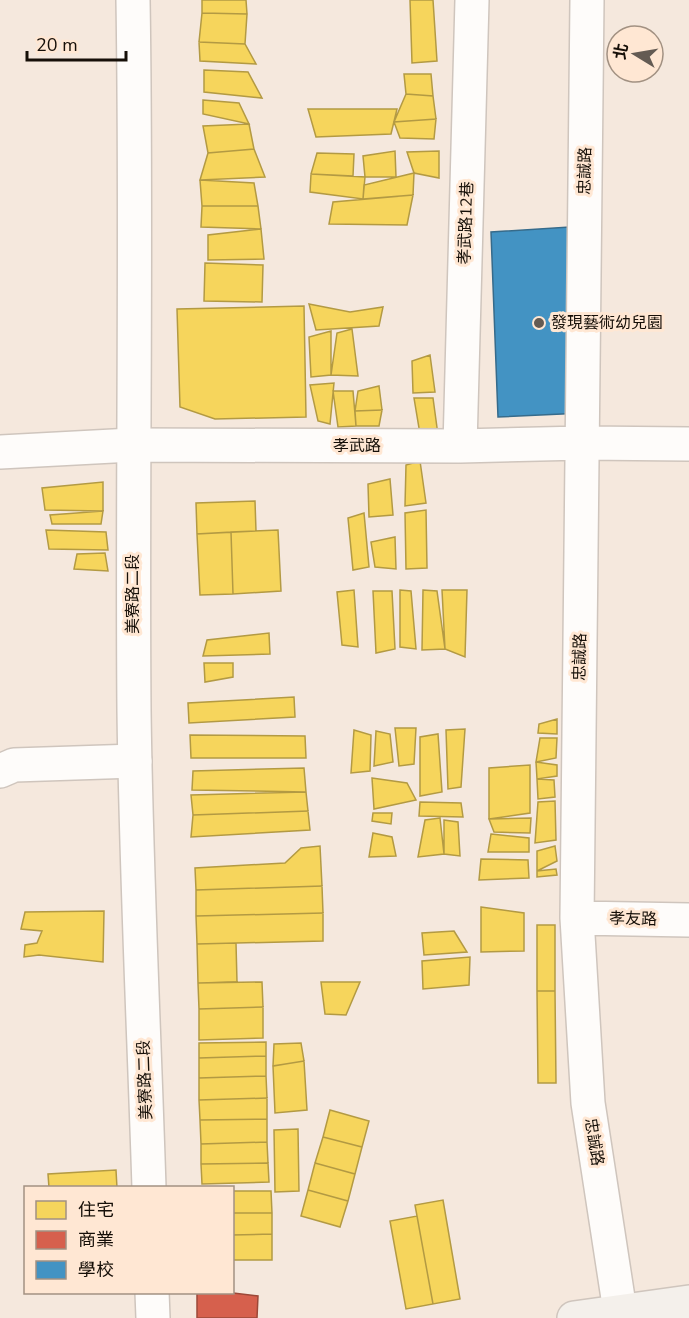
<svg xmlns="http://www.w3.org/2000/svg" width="689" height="1318" font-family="'Nunito Sans','Noto Sans TC',sans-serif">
	<rect width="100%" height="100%" fill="#f5e8dd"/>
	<path fill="#f6d55c" stroke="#b39a43" stroke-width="1.5" d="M202,0H246L247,14L202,13Z
		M410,0H433L437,61L412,63Z
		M202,13L247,14L245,44L199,42Z
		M199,42L245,44L256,64L200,61Z
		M204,70L248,72L262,98L204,92Z
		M404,74H431L433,96L406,94Z
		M406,94L433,96L436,119L394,122Z
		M203,100L239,103L249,124L203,114Z
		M308,109H397L391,134L316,137Z
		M436,119L434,139L400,138L394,122Z
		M249,124L254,149L208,153L203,126Z
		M254,149L265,177L200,180L208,153Z
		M395,151L396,177H365L363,156Z
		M439,151V178L414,173L407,152Z
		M317,153L354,154L353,176L311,174Z
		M414,173L413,195L363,199L364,185Z
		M311,174L365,177L363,199L310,192Z
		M200,180L254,183L258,206H202Z
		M413,195L407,225L329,224L333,202Z
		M202,206H258L261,229L201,227Z
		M261,229L264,259L208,260V235Z
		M205,263L263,265L262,302L204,301Z
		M309,304L350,312L383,307L379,326L316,330Z
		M304,306L306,417L215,419L180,407L177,309Z
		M352,329L358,376L331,375L337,333Z
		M331,331V375L311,377L309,337Z
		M430,355L435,392L413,393L412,361Z
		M334,383L330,424L318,421L310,385Z
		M379,386L382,410L355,411L358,391Z
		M333,391H353L356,426L338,427Z
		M414,398H433L438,435L420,434Z
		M382,410L379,426H356L355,411Z
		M420,461L426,503L405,506L406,465Z
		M390,479L393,515L369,517L368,484Z
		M103,482V511L45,510L42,488Z
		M255,501L256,531L197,534L196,503Z
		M426,510L427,568L406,569L405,513Z
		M103,511L101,524H52L50,515Z
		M364,513L369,567L353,570L348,518Z
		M46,530L106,532L108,550L49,549Z
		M278,530L281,591L233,594L231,532Z
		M231,532L233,594L200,595L197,534Z
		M395,537L396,569L375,567L371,542Z
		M105,553L108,571L74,569L77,554Z
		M354,590L358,647L342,645L337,592Z
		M400,590L411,591L416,649L400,647Z
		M423,590L437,591L445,649L422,650Z
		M442,590H467L465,657L445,649Z
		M373,591H392L395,649L376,653Z
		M269,633L270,654L203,656L207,640Z
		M204,663H233V677L205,682Z
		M294,697L295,717L189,723L188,703Z
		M557,719V734L538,733L539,724Z
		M395,728H416L414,764L399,766Z
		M465,729L461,787L448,789L446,730Z
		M354,730L371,735L370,771L351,773Z
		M376,731L390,734L393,762L374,766Z
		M438,734L442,792L420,796V737Z
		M190,735L305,736L306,758H191Z
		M540,738H557L556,758L536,762Z
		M536,762L557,765V776L537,779Z
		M530,765V813L489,819V768Z
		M304,768L306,792L192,790L193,771Z
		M372,778L407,783L416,800L374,809Z
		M537,779L554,780L555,797L538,799Z
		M306,792L308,811L193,815L191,795Z
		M555,801L556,840L535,843L538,802Z
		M420,802L461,803L463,817L419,816Z
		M308,811L310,830L191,837L193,815Z
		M373,813H392L391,824L372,821Z
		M440,818L444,854L418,857L425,820Z
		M531,818L530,833L494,832L489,819Z
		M444,820L458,822L460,856L444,854Z
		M373,833L392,837L396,856L369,857Z
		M491,834L529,838V852H488Z
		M320,846L322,886L196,890L195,868L285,863L301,848Z
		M555,846L557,861L537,871V851Z
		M481,859L528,860L529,878L479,880Z
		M556,869L557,875L537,877V871Z
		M322,886L323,913L196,916V890Z
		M481,907L524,913V951L481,952Z
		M104,911L103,962L39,955L24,957L25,945L37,943L42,931L21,929L25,912Z
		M323,913V941L197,944L196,916Z
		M537,925H555V991H537Z
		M454,931L467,952L424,955L422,933Z
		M236,943L237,982L198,983L197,944Z
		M470,957L469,985L423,989L422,961Z
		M262,982L263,1007L199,1009L198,983Z
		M321,982H360L346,1015L325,1014Z
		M537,991H555L556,1083H538Z
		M263,1007V1038L199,1040V1009Z
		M266,1042V1056L199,1058V1043Z
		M301,1043L304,1061L273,1066L274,1044Z
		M266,1056V1076L199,1078V1058Z
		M304,1061L307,1110L275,1113L273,1066Z
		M266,1076L267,1098L199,1100V1078Z
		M267,1098V1119L200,1120L199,1100Z
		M330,1110L369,1121L362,1147L323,1137Z
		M267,1119V1142L201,1144L200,1120Z
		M298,1129L299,1191L275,1192L274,1130Z
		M323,1137L362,1147L355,1174L315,1163Z
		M267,1142L268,1163L201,1164V1144Z
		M268,1163L269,1182L202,1184L201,1164Z
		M315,1163L355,1174L348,1201L308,1190Z
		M116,1170L117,1188H49L48,1174Z
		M308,1190L348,1201L340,1227L301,1216Z
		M232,1191H271L272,1213H232Z
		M443,1200L460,1299L433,1304L415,1205Z
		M232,1213H272V1234L232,1235Z
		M417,1216L433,1304L406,1309L390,1221Z
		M272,1234V1260H232V1235Z"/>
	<path fill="#d6604d" stroke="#9c4838" stroke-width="1.5" d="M197,1292H225L258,1296L257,1318H197Z"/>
	<path fill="#4393c3" stroke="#366b8b" stroke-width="1.5" d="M585,226L583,413L498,417L491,232Z"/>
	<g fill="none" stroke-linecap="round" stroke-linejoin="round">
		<defs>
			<path id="minor" d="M587,0L577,918L588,1103L620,1311
				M460,446L472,0
				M0,452L132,445L460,446L582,443L689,444
				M0,771L14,765L135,761
				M577,918L689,920"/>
			<path id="tertiary" d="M133,0C137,237 132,473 134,710C136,869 144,1029 149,1188
				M152,1292L153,1318"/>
			<path id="secondary" d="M574,1318L689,1302"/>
		</defs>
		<use href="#minor" stroke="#cfc5bd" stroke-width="36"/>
		<use href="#tertiary" stroke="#cfc5bd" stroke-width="36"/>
		<use href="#secondary" stroke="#cfc5bd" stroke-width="36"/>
		<use href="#minor" stroke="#fefcfa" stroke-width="33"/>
		<use href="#tertiary" stroke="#fefcfa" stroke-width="33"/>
		<use href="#secondary" stroke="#f4f0eb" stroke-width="33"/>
	</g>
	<circle fill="#645b53" stroke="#ffe7d3" stroke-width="2" cx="539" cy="323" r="6"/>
	<g text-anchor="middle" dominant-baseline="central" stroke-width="6" stroke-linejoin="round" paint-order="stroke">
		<g font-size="16" fill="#160f08" stroke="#ffe7d3">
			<text transform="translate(585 171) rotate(-89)">忠誠路</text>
			<text transform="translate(466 223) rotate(-88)">孝武路12巷</text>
			<text x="357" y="446">孝武路</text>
			<text transform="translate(133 594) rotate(-90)">美寮路二段</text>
			<text transform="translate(580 657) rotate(-89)">忠誠路</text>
			<text transform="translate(633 919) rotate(1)">孝友路</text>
			<text transform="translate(145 1080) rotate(-92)">美寮路二段</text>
			<text transform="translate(594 1142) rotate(81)">忠誠路</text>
		</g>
		<g font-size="16" fill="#160f08" stroke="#ffe7d3" text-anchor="start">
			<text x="551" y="323">發現藝術幼兒園</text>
		</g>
	</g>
	<rect x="24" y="1186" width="210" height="108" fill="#ffe7d3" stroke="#a29182" stroke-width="1.5"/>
	<rect x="36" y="1201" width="30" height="18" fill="#f6d55c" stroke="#a29182" stroke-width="1.5"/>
	<text x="78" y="1216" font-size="18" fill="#160f08">住宅</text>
	<rect x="36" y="1231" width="30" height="18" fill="#d6604d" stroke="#a29182" stroke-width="1.5"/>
	<text x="78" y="1246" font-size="18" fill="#160f08">商業</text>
	<rect x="36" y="1261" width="30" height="18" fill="#4393c3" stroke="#a29182" stroke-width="1.5"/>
	<text x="78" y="1276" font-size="18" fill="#160f08">學校</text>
	<g transform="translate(635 54) rotate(281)"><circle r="28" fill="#ffe7d3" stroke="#a29182" stroke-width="1.5"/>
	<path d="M0-4.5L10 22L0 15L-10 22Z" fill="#645b53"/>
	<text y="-9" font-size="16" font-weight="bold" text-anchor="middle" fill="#160f08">北</text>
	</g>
	<path d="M27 51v9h99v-9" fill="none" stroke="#160f08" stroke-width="3"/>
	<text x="36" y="51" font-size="18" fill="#160f08" stroke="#ffe7d3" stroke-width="4.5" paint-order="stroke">20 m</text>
</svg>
